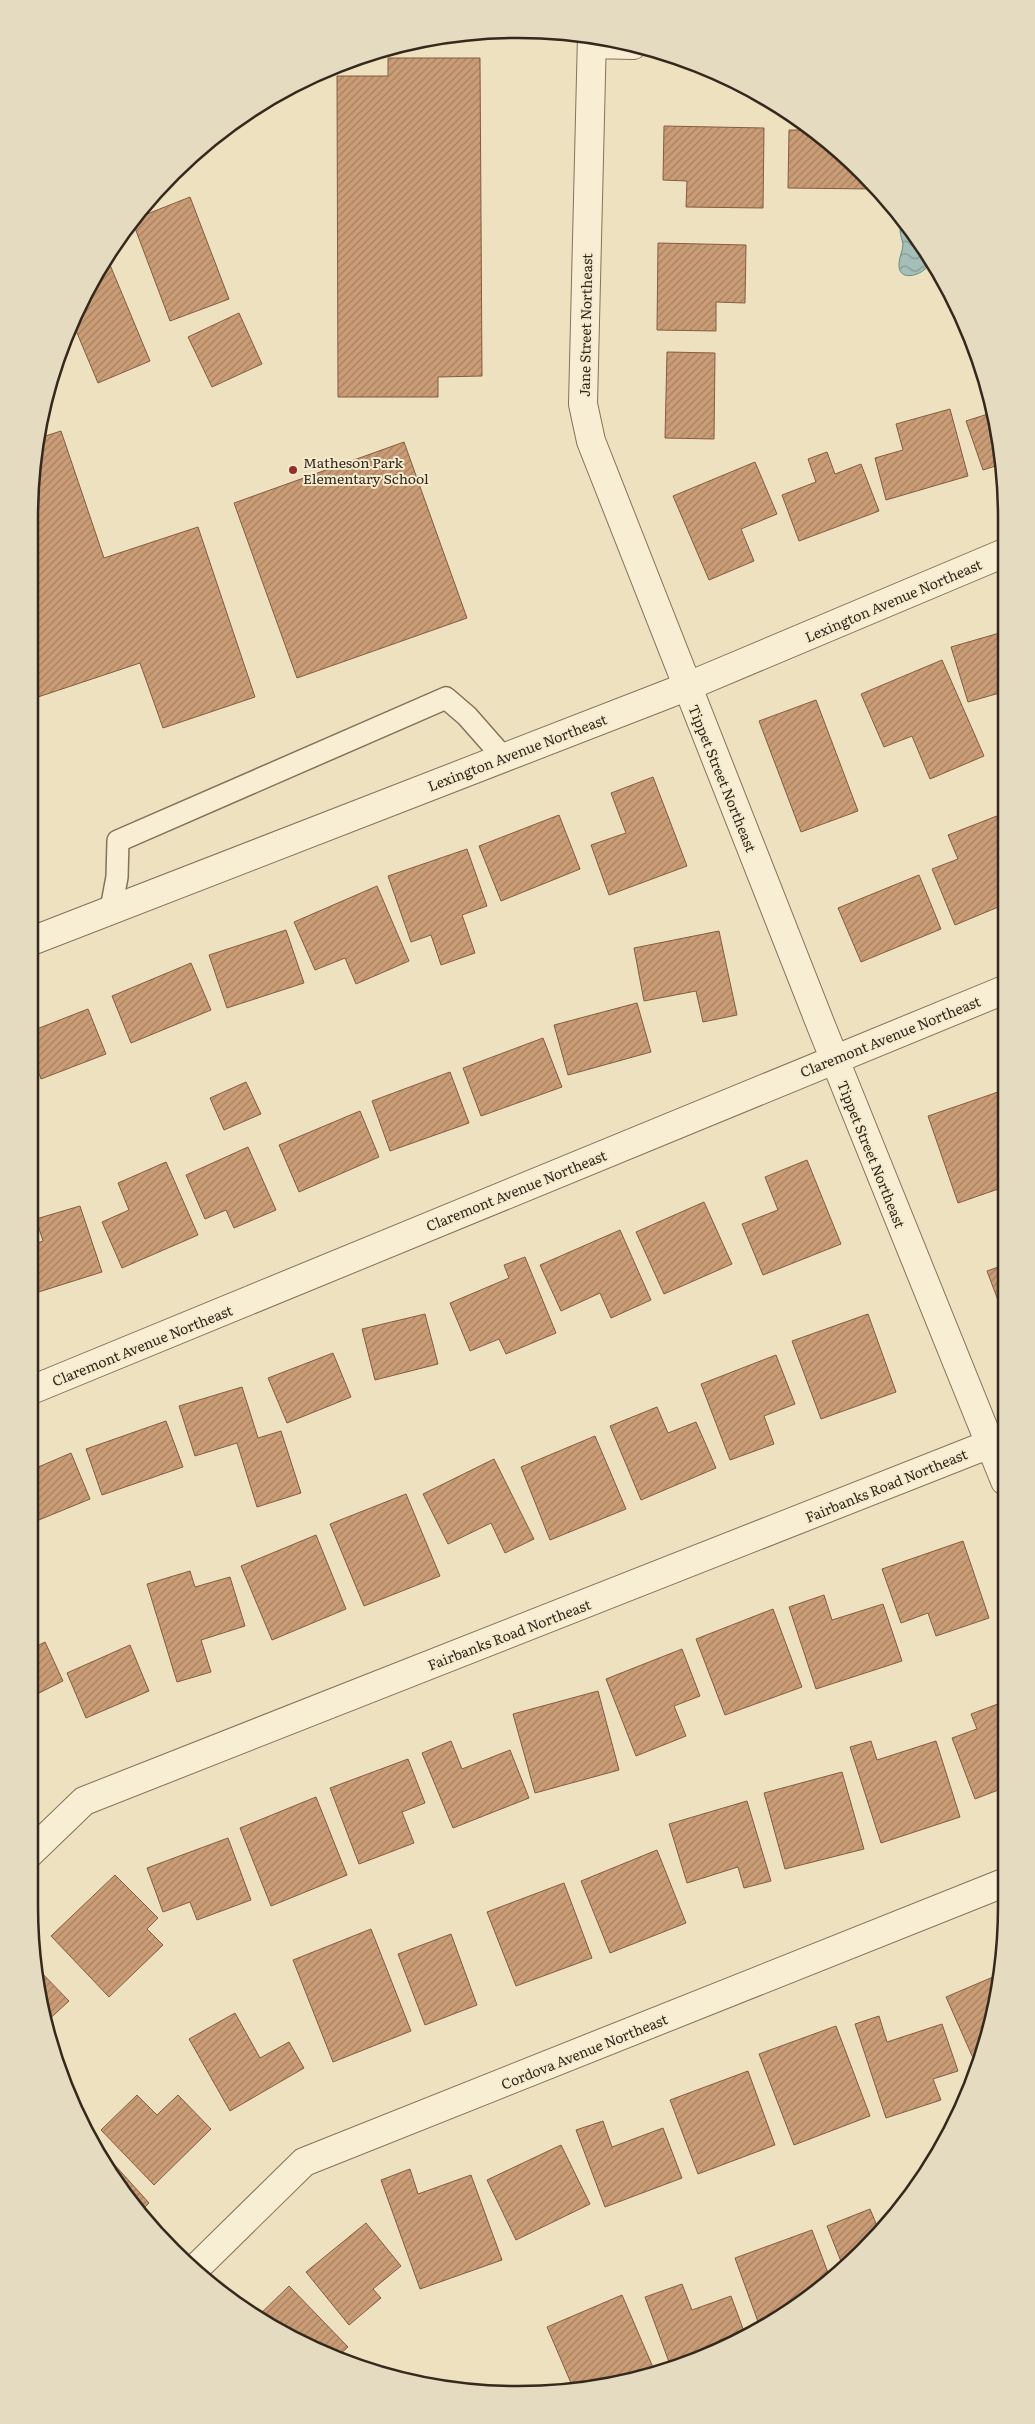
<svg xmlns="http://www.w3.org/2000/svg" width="1035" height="2424" font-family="Literata,serif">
	<defs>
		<pattern id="water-waves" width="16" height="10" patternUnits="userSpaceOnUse" patternTransform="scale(1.25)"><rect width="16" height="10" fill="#a3bfb8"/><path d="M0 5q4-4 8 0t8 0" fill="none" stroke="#869b95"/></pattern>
		<pattern id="building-hatch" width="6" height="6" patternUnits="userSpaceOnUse" patternTransform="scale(1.25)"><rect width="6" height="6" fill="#ca9d77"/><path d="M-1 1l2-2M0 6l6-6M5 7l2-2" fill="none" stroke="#a58061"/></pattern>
	</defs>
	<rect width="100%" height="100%" fill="#ede1c0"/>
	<path fill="url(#water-waves)" stroke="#6a8c85" d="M904,219L927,257V267C920,276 898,282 899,264C899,257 903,251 903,244C901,235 897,228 904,219Z"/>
	<path fill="url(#building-hatch)" stroke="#845d3f" d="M388,58H480L482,376L438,377V397H338L337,76H388Z
		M664,126L764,128L763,208L686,207L687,181L663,180Z
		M789,130H815L874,189L788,188Z
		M190,197L229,299L170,321L132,220Z
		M658,243L746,245L745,303L716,302V331L657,330Z
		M108,260L150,361L98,383L72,321L94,273L101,263Z
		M239,313L262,364L212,387L188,337Z
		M667,352L715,353L714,439L665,438Z
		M950,409L968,476L886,500L875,458L903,450L896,424Z
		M991,413L1002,453V464L983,470L966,421Z
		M61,431L104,558L198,527L255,697L163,728L140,663L29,700V517L36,439Z
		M404,442L467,618L297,678L234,503Z
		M827,452L835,474L861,464L879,511L799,541L782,495L816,482L808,459Z
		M755,462L777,514L741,529L754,561L709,580L673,496Z
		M1003,632V692L968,702L951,647Z
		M942,660L984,756L930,779L912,736L884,747L861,694Z
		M816,700L858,811L801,832L759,721Z
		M653,777L687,866L609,895L591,845L626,833L611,793Z
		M1002,814L1003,905L955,925L932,869L958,859L948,835Z
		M559,815L580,869L501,901L479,846Z
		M467,849L487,906L462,915L475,953L441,965L431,935L411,942L388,876Z
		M919,875L941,929L861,962L838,908Z
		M377,886L409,961L356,984L345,958L315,970L294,922Z
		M286,930L304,983L227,1008L209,955Z
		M719,931L737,1015L703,1022L696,991L644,1001L634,948Z
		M191,963L211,1010L131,1043L112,996Z
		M637,1003L651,1052L568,1075L554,1025Z
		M88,1009L106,1054L41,1079L29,1047V1032Z
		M543,1038L562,1087L481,1116L463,1068Z
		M450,1072L469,1123L390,1151L372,1101Z
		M29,1081L36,1098L29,1101Z
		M246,1082L261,1114L224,1130L210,1098Z
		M1004,1090V1187L958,1203L928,1116Z
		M360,1111L379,1157L299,1192L279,1145Z
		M248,1147L276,1210L234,1228L226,1210L205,1219L186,1175Z
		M807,1160L841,1244L763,1275L742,1224L778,1210L765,1177Z
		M166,1162L198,1235L122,1268L102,1222L129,1210L118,1183Z
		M704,1202L732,1264L664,1294L636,1232Z
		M80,1206L102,1272L29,1295V1246L43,1241L36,1219Z
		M620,1230L651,1300L611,1318L600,1293L561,1311L540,1265Z
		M525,1257L556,1333L506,1354L499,1339L470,1351L450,1303L509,1278L504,1265Z
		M1004,1265L1005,1319L987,1271Z
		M425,1314L438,1364L375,1380L362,1329Z
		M868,1314L896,1392L821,1419L792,1341Z
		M333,1353L351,1397L287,1423L268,1378Z
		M776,1355L795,1404L764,1416L774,1444L730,1460L701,1384Z
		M242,1387L258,1438L281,1431L301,1493L257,1507L237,1443L195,1456L179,1406Z
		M657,1407L668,1433L696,1422L716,1468L641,1500L610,1426Z
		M166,1421L183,1467L102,1495L86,1449Z
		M595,1436L626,1509L550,1540L521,1467Z
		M71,1453L90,1499L29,1524V1471Z
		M494,1459L534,1539L505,1553L491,1523L448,1544L423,1494Z
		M406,1494L440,1576L364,1606L330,1524Z
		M316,1535L346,1609L272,1640L241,1566Z
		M963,1541L989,1618L936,1636L928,1613L901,1623L882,1569Z
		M190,1571L195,1587L230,1577L245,1626L201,1640L211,1672L177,1682L147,1584Z
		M824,1595L832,1620L883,1604L902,1661L816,1689L789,1607Z
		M773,1609L802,1687L725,1715L696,1639Z
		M45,1642L63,1681L29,1698V1650Z
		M130,1645L149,1691L86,1718L67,1673Z
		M682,1649L700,1696L674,1706L686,1736L636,1756L606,1679Z
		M598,1691L619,1770L535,1793L513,1714Z
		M1006,1701V1787L975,1799L952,1738L977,1729L971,1714Z
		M451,1741L462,1769L510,1750L529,1798L453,1828L422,1753Z
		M871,1741L877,1760L936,1741L960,1817L881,1843L850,1747Z
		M408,1759L425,1803L402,1812L414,1843L359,1864L330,1788Z
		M842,1772L864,1849L785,1869L764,1793Z
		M316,1797L347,1875L271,1906L240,1828Z
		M747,1801L771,1881L744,1888L738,1867L687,1883L669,1824Z
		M228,1838L251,1900L197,1920L190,1902L163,1912L147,1868Z
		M657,1850L686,1923L610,1953L581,1881Z
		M115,1875L158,1918L147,1929L163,1945L109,1997L51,1936Z
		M564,1883L592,1958L516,1986L487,1912Z
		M371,1929L411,2031L333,2062L293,1960Z
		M451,1934L477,2005L425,2025L398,1954Z
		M35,1966L69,2001L44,2024L38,2002Z
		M1000,1974L997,2002L980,2064L977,2067L946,1997Z
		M235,2013L260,2058L289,2042L304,2068L230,2111L189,2039Z
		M879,2016L887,2042L942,2024L958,2071L933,2079L941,2100L886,2118L855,2024Z
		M836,2026L870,2116L794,2145L759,2054Z
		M748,2071L775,2145L698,2174L670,2100Z
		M137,2095L157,2115L178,2095L211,2129L154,2185L101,2130Z
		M603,2121L612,2147L663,2128L682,2178L605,2207L576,2130Z
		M86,2133L149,2203L139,2213L94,2151Z
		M561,2145L590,2204L516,2240L487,2180Z
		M410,2169L418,2194L471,2175L502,2260L420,2289L381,2180Z
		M870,2209L880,2233L882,2232L844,2269L827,2226Z
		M366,2223L401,2266L373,2289L381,2298L349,2325L306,2272Z
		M812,2230L831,2281L761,2330L735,2258Z
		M682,2284L692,2310L731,2296L746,2337L672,2370L645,2297Z
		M289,2286L348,2347L336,2358L273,2330L256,2318Z
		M622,2295L655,2372L613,2386L574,2390L547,2327Z"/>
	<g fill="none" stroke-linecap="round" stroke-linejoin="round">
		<defs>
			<path id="service" d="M111,909L117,877L118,841L446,698L467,716L504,758"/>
			<path id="minor" d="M592,35L583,404L591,441L822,1028L1005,1481
				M592,44L633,45
				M29,942L686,687L1002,554
				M29,1391L1004,990
				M29,1854L84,1801L1005,1438
				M194,2270L304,2162L1006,1882"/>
		</defs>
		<use href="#service" stroke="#857259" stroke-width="24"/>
		<use href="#minor" stroke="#857259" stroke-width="30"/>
		<use href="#service" stroke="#f8eed3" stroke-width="21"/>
		<use href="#minor" stroke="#f8eed3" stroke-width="28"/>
	</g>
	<circle fill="#932e2a" stroke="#f4ebcf" stroke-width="2" cx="293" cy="470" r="5"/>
	<g text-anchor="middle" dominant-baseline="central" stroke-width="4" stroke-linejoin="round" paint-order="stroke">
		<g font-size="14" fill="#35291d" stroke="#f4ebcf">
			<text transform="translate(585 325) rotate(-89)">Jane Street Northeast</text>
			<text transform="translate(893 600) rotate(-23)">Lexington Avenue Northeast</text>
			<text transform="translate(517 752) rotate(-21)">Lexington Avenue Northeast</text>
			<text transform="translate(723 778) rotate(68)">Tippet Street Northeast</text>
			<text transform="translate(890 1036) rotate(-22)">Claremont Avenue Northeast</text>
			<text transform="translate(872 1154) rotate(68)">Tippet Street Northeast</text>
			<text transform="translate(516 1190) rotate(-22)">Claremont Avenue Northeast</text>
			<text transform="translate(142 1345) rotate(-22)">Claremont Avenue Northeast</text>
			<text transform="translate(886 1485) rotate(-22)">Fairbanks Road Northeast</text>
			<text transform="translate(509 1634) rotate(-21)">Fairbanks Road Northeast</text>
			<text transform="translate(584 2051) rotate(-22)">Cordova Avenue Northeast</text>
		</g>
		<g font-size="14" fill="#35291d" stroke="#f4ebcf" text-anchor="start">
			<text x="303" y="462">Matheson Park<tspan x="303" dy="16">Elementary School</tspan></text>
		</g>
	</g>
	<path d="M0 0H1035V2424H0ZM518 38H518A480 480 0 0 1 998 518V1906A480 480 0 0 1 518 2386H518A480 480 0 0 1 38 1906V518A480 480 0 0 1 518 38Z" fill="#e5dbc1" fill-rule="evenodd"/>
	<path fill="none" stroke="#35291d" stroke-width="2.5" d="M518 38H518A480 480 0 0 1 998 518V1906A480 480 0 0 1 518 2386H518A480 480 0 0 1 38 1906V518A480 480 0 0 1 518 38Z"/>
</svg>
